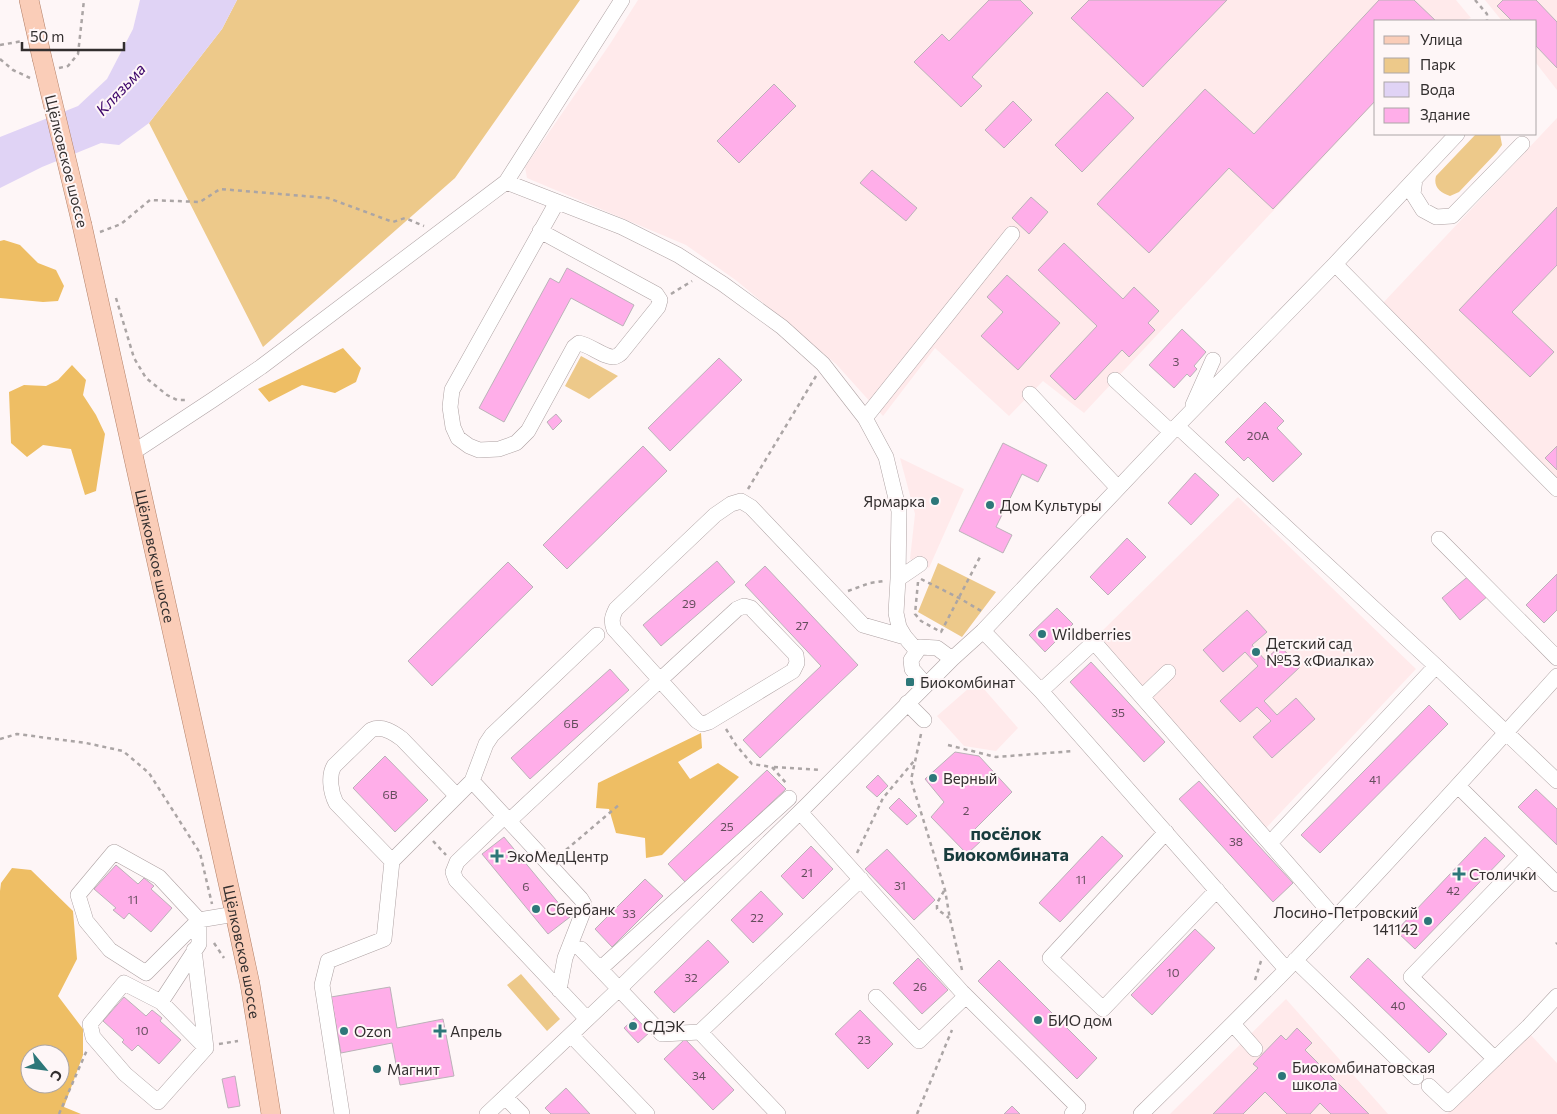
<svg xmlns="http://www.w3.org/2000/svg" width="1557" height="1114" font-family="Commissioner,sans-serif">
	<rect width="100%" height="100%" fill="#fef6f7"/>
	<path fill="#ffeaeb" d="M638,0H1456L1471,18L1462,21H1376V101L1084,413L1043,381L1009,416L935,348L883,416L836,364L737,281L686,245L527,178L525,167L610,44Z
		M1485,0H1557V90L1536,63V21H1502Z
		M1557,118V484L1382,304Z
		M900,458L964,489L929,568L910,559L915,514Z
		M1238,497L1416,669L1266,828L1098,635Z
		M977,681L1018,728L996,751L964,746L937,716Z
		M1286,999L1388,1114H1170Z
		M1529,1033L1557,1063V1114H1447Z"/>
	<path fill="#edc98a" d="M237,0H580L455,178L263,347L149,123L222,29Z
		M1476,134H1500L1502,145L1497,152L1459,192L1450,196C1440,193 1433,187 1436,176Z
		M581,356L618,376L589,399L565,386Z
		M938,563L996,592L962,637L918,612Z
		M521,974L560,1019L547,1031L507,985Z"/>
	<path fill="#eebe64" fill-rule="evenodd" d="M4,240L20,245L38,263L56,270L64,286L58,301L43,302L0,298V241Z
		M343,348L361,368L356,382L335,393L302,385L269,402L258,389Z
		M72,365L86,380L83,395L96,415L105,434L96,491L85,495L71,449L43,445L27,457L11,443L9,392L24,385L46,386L58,380Z
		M701,733L702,748L678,762L690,779L718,763L739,777L662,855L646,858L645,838L616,833L609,809L596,808L598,783Z
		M12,868L31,870L73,911L77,959L58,996L83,1029V1055L64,1107L81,1114H0V891L1,883ZM30,1054H60V1084H30Z"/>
	<path fill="#e0d3f5" d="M140,0H237L222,29L149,123L119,145L101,143L42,167L0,188V137L78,106L107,79L133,29Z"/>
	<path fill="#ffaee9" stroke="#bbb2b8" d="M989,0H1020L1033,13L972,77L982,86L961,107L914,62L942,34L949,41Z
		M1089,0H1227L1143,87L1071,18Z
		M1379,0H1414L1436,21H1376V100L1273,209L1229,168L1149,253L1097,204L1205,89L1254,134Z
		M1503,0H1536L1557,22V68L1536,46V21H1512L1497,6Z
		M774,84L796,106L739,163L717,141Z
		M1107,92L1134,118L1082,172L1055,145Z
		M1013,101L1032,120L1004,148L985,130Z
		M872,170L917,208L906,221L860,183Z
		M1031,197L1048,212L1029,234L1012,218Z
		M1557,207V265L1512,312L1554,352L1530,377L1459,310Z
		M1064,243L1123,299L1134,287L1159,311L1148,323L1155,330L1129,357L1122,350L1075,400L1050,376L1097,326L1038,270Z
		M567,268L634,305L623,326L571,298L504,422L479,408L550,278L559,283Z
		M1007,275L1060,323L1018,370L981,336L1003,312L987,297Z
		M1182,329L1206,352L1194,366L1197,369L1190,377L1187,374L1174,388L1149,365Z
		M719,358L742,380L670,451L648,428Z
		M1265,402L1284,421L1277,428L1302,454L1273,482L1248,457L1244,461L1225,442Z
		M556,414L562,421L553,430L547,422Z
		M1003,443L1047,465L1038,482L1022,474L996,527L1012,535L1003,553L959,531Z
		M643,446L667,471L567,569L543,545Z
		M1557,446V470L1545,458Z
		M1195,473L1219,495L1191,525L1168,503Z
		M1127,538L1146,557L1108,595L1090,577Z
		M717,561L735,582L661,646L643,625Z
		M508,562L533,587L432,686L408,661Z
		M765,566L858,665L760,758L743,740L821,666L745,585Z
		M1471,574L1489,595L1460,620L1442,598Z
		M1557,574V610L1544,623L1526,605Z
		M1057,608L1073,624L1045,652L1029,635Z
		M1247,610L1267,632L1252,645L1265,660L1280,646L1300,667L1264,701L1277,715L1296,698L1315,719L1272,758L1253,737L1271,721L1257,707L1240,722L1220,701L1258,666L1245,652L1223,672L1203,650Z
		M1091,662L1165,742L1144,762L1070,682Z
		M610,669L629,690L530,779L511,758Z
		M1429,705L1448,724L1320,853L1301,835Z
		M955,752L979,756L1012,792L974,830L982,840L967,854L931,817L944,802L925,779Z
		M385,756L428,800L395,832L353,788Z
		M767,770L786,789L686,883L668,864Z
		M878,775L888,786L877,797L866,787Z
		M1199,781L1293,883L1273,902L1179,799Z
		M1536,789L1557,809V845L1518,807Z
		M899,798L917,816L907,825L889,808Z
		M1102,836L1123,856L1060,922L1039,903Z
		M504,837L570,917L548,934L482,854Z
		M1485,837L1505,856L1415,949L1396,931Z
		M811,846L833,869L803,899L781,876Z
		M887,849L935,900L914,920L865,869Z
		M116,865L138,884L144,878L154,886L151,889L172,908L151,932L129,913L124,919L113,910L116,908L94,889Z
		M645,879L663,896L612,947L595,929Z
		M761,891L783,914L753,943L731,920Z
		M1195,929L1215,948L1152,1015L1131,995Z
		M708,940L729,962L674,1013L654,992Z
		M918,958L948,990L922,1014L893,983Z
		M1368,958L1447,1034L1429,1053L1350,977Z
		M999,960L1097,1058L1077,1079L978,981Z
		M390,987L397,1028L443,1019L454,1076L400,1085L392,1043L341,1053L331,997Z
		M124,997L146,1016L152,1010L162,1018L160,1021L181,1040L159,1064L138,1045L132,1051L122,1042L124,1040L103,1021Z
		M860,1010L893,1044L868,1069L835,1034Z
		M637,1016L651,1031L638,1043L624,1028Z
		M1297,1028L1312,1043L1305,1050L1369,1114H1331L1320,1103L1310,1114H1287L1265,1092L1243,1114H1213L1258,1068L1253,1064L1281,1035L1286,1040Z
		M685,1039L734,1090L713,1110L664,1059Z
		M235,1076L240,1106L228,1108L222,1079Z
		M566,1088L590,1114H551L545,1108Z
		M1012,1106L1020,1114H1004Z"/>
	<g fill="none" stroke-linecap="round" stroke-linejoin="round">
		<defs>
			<path id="minor" d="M1415,179L1413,194L1423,210L1436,217L1452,216L1522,144
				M506,182L622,227L678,255L723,284L782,327L823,364L865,418L886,457L899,511L898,579L896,613L899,627L905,637L917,651
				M540,231L656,294L660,300L658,307L621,353C620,354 616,357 614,357C605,358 590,345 579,343L574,347L528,431L516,443L499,449L479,450L469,446L458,438L453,427L450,407L452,390L557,202
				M1335,264L1557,489
				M1115,380L1171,432
				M1030,394L1118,488
				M1193,405L1213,360
				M865,418L1012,234
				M1177,426L1436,666L1557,781
				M132,453L214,399L261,367L506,182L622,0
				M1439,539L1557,658
				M898,579L920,564
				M983,631L1041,691L1286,969
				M926,685L912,669L911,660L920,647L937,648L952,659
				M1041,691L1094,642L1335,918
				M1142,697L1168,672
				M907,703L924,720
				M1458,786L1557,884
				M800,812L962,992L1078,1107L1072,1114
				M505,816L457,862L453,872L456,880L587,1019
				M509,821L660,680L697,721L702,724L709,722L793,671L797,663L796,655L751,608L744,606L737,609L660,680L614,629C611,621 612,617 616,609L715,515L731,504L741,501L751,507L863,625L905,637
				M1166,832L1050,958L1103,1009L1217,890
				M1270,843L1436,666
				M114,852L159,877L199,920L146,973L110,950L86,921L78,895Z
				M392,861L336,803C331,793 328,776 334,766L371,730C382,725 393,732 402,739L457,796
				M581,949L662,1034L700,1032L861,879
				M194,950L206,1048
				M1295,960L1416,1077
				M600,969L789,798
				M559,990L565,958L583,912L584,904L581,899L472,781L486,744L492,735L597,635
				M876,997L919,1041L966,996
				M161,1002L124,983L90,1024L93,1037L125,1074L158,1102L206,1048L161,1002L199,944V920L235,914
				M1233,1024L1255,1049
				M700,1032L778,1114
				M571,1035L647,1114
				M1495,1059L1411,977L1528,856
				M1429,1086L1448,1104L1528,1027L1557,996
				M505,1097L522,1114
				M342,1114L322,985L328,961L384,939L392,861L472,781
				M487,1114L619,989L807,805L952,659L983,631L1177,426L1335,264L1457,134
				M1141,1114C1190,1066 1238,1019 1286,970C1378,874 1468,775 1557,676"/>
			<g id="major">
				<path d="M29,0L42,58"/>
				<path id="s1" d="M82,225L235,914L250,984L271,1114"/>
			</g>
		</defs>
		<use href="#minor" stroke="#aea2a3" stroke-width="16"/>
		<use href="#major" stroke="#b28068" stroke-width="20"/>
		<path stroke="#aba5a5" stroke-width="2.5" stroke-dasharray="4 4" stroke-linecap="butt" d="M1475,0L1487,14V21
			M0,45L23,41
			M0,59L13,70L30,78
			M59,68L68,66L78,54L84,0
			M100,232L121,224L150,200L200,202L220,189L328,198L393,222L405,218L424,226
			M671,294L692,281
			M116,298L134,358L146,378L167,395L177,400H185
			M748,489L816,376
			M921,579L959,598L983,612
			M918,582L915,614L921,621L941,632L980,557
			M848,591L870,583L884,581
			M726,729L736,745L752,764L772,767L787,784
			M921,734L911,780L945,890L950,919L962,970
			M0,739L17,734L86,743L123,751L149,773L200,853L212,904
			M948,745L996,757L1074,751
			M774,767L821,770
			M433,841L446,855
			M857,853L883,798L914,761
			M560,855L620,804
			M944,891L937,903V909L949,918
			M214,943L224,958
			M1556,944L1557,943
			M1255,980L1261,961
			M219,1044L238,1041
			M59,1114L87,1050
			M917,1114L952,1030"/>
		<use href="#minor" stroke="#fff" stroke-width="15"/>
		<use href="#major" stroke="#facdb8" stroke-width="19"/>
		<defs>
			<path id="major-bridge" d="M42,58L82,225"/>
		</defs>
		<use href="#major-bridge" stroke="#b28068" stroke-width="20" stroke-linecap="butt"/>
		<use href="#major-bridge" stroke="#facdb8" stroke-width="19"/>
	</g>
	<g fill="#2d7779" stroke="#fef6f7" stroke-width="2">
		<circle cx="935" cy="501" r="5"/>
		<circle cx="990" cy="505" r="5"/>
		<circle cx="1042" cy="634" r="5"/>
		<circle cx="1256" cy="652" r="5"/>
		<rect x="905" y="677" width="10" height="10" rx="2.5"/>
		<circle cx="933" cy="778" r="5"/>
		<path d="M494.5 848.5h5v5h5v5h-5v5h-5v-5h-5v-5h5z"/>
		<path d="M1456.5 866.5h5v5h5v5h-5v5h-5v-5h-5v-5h5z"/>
		<circle cx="536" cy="909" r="5"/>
		<circle cx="1428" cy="921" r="5"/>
		<circle cx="1038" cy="1020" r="5"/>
		<circle cx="633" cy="1026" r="5"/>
		<circle cx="344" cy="1031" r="5"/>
		<path d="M437.5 1023.5h5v5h5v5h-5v5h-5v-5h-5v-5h5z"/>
		<circle cx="377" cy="1069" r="5"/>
		<circle cx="1282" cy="1076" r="5"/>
	</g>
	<g text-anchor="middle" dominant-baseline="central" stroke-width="4" stroke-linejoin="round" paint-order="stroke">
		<g font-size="12" fill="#654e5d">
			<text x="1176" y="361">3</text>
			<text x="1258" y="435">20А</text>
			<text x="689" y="603">29</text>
			<text x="802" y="625">27</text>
			<text x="1118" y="712">35</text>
			<text x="571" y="723">6Б</text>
			<text x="1375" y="779">41</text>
			<text x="390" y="794">6В</text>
			<text x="966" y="810">2</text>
			<text x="727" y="826">25</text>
			<text x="1236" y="841">38</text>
			<text x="807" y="872">21</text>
			<text x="1081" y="879">11</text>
			<text x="900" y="885">31</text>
			<text x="526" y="886">6</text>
			<text x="1453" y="890">42</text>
			<text x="133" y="899">11</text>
			<text x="629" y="913">33</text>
			<text x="757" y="917">22</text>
			<text x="1173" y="972">10</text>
			<text x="691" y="977">32</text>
			<text x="920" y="986">26</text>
			<text x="1398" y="1005">40</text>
			<text x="142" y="1030">10</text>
			<text x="864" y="1039">23</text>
			<text x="699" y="1075">34</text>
		</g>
		<g font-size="15" fill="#322e2e" stroke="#fef6f7">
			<text transform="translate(67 161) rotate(76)">Щёлковское шоссе</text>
			<text stroke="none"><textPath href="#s1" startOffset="339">Щёлковское шоссе</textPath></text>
			<text stroke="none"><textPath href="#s1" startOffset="744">Щёлковское шоссе</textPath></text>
		</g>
		<g font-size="15" fill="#322e2e" stroke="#fef6f7" text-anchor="start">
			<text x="925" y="501" text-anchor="end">Ярмарка</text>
			<text x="1000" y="505">Дом Культуры</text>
			<text x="1052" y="634">Wildberries</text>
			<text x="1266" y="643">Детский сад<tspan x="1266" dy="17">№53 «Фиалка»</tspan></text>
			<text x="920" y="682">Биокомбинат</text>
			<text x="943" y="778">Верный</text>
			<text x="507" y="856">ЭкоМедЦентр</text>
			<text x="1469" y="874">Столички</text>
			<text x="546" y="909">Сбербанк</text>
			<text x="1418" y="912" text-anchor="end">Лосино-Петровский<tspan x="1418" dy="17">141142</tspan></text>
			<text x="1048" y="1020">БИО дом</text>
			<text x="643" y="1026">СДЭК</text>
			<text x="354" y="1031">Ozon</text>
			<text x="450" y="1031">Апрель</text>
			<text x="1292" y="1067">Биокомбинатовская<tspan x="1292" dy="17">школа</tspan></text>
			<text x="387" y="1069">Магнит</text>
		</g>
		<g font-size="16" font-style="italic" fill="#3d066a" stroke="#fef6f7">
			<text transform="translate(120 89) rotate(-47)">Клязьма</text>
		</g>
		<g font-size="18" font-weight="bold" fill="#193c3d" stroke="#fef6f7">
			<text x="1006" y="833">посёлок<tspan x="1006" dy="21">Биокомбината</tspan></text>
		</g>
	</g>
	<rect x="1374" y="20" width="162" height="115" fill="#fef6f7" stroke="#aca6a7"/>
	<rect x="1384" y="36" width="25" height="8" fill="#facdb8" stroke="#aca6a7"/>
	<text x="1420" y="45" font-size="15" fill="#322e2e">Улица</text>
	<rect x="1384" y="58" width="25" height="15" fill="#edc98a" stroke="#aca6a7"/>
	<text x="1420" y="70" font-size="15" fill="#322e2e">Парк</text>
	<rect x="1384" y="82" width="25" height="15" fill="#e0d3f5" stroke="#aca6a7"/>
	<text x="1420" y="95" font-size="15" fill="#322e2e">Вода</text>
	<rect x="1384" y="108" width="25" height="15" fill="#ffaee9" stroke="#aca6a7"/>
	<text x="1420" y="120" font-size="15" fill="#322e2e">Здание</text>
	<g transform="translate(45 1069) rotate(119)"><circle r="24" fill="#fef6f7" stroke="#aca6a7"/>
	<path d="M0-4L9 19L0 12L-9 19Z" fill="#2d7779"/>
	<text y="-8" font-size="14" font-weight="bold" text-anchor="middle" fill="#322e2e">С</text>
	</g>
	<path d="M22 42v8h102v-8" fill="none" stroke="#322e2e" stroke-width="2.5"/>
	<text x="30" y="42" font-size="15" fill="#322e2e" stroke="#fef6f7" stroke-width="4" paint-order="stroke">50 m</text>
</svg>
